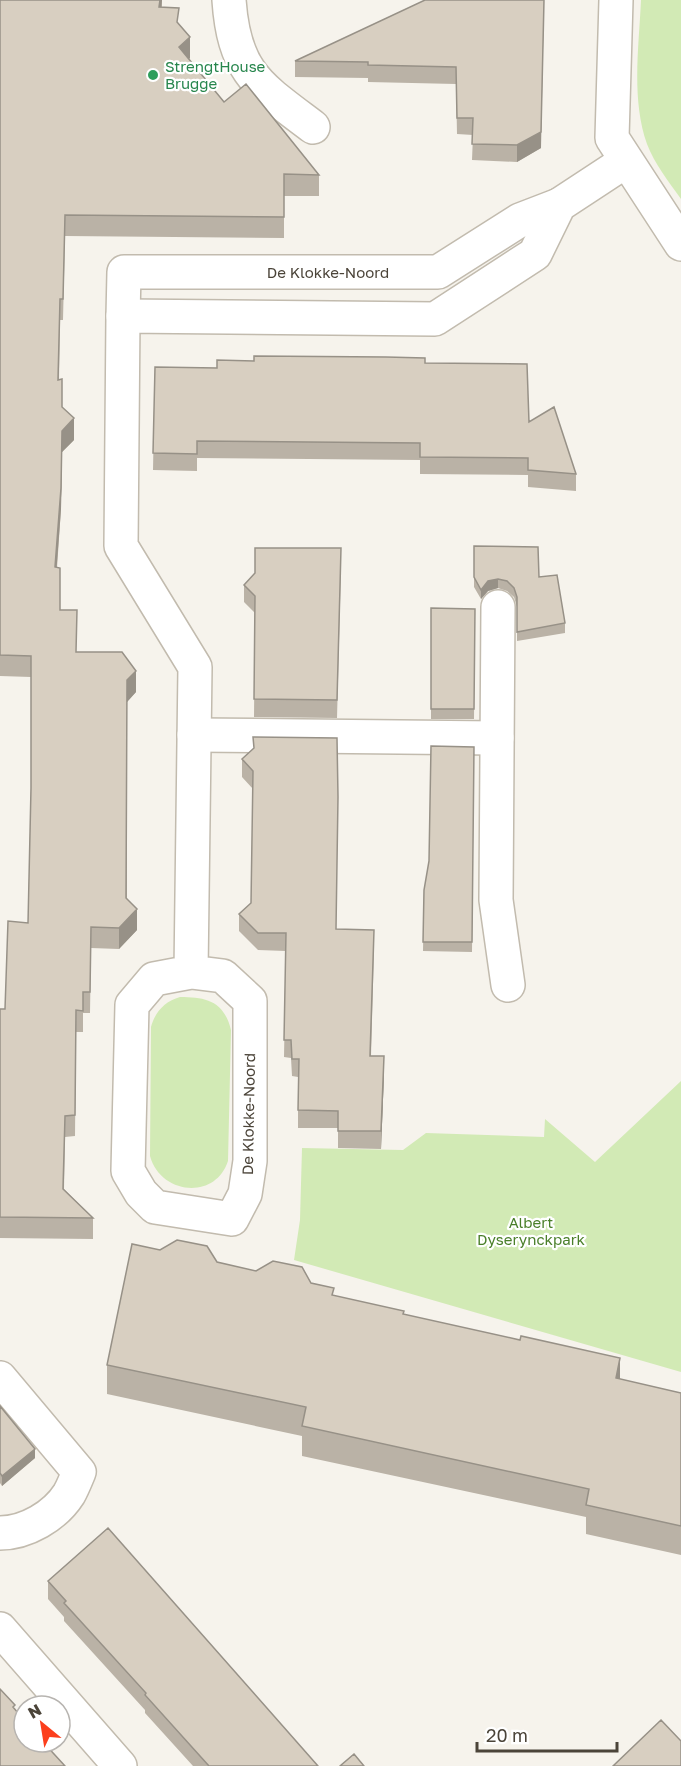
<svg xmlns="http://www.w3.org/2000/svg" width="681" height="1766" font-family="'Golos Text',sans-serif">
	<rect width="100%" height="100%" fill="#f6f3ec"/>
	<path fill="#d2eab5" d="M641,0H681V199C669,182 654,163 647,144C631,99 639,46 641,0Z
		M180,997C206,997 224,1001 231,1030L228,1161C215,1201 160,1194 150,1156L151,1027C155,1012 165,1001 180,997Z
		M681,1081V1372L294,1260L300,1220L302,1148L403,1150L426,1133L544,1137L545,1119L595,1162Z"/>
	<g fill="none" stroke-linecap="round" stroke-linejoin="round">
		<defs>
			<g id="minor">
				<path d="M229,0C234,73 259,86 313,127"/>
				<path d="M616,0L612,138L681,244"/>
				<path id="s1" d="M123,316L124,272H438L520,220L559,205"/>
				<path d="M498,607L496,900L508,985"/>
				<path d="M194,735L497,738"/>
				<path d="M191,972L223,976L250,1001V1161L245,1194L232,1219L155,1207L141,1193L128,1171L132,1005L154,979L191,972L195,667L121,546L123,316L435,319L535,254L559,205L626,161"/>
				<path d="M0,1378L79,1472C76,1479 73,1487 69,1494C55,1516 26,1533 0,1533"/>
				<path d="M0,1629L120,1766"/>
			</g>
		</defs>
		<use href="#minor" stroke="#c2bbae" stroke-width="36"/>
		<use href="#minor" stroke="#fff" stroke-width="33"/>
	</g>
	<path fill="#bab2a6" d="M0,0H162V7L179,24L190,58L189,59L224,102L319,175V196H284V238L65,236L63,320H60L59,380L62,407L74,440L62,452L61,509L57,568L60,610L76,652L136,692L127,702V898L137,930L119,949L91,948L90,1013H83V1032H76L75,1136L65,1137L64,1189L93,1218V1239L0,1238V1009H5L28,923L31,788V677L0,676Z
		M425,0L541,148L517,162L472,160L473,135L457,134L456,84L368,82V78L295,77V61Z
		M254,361L425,363L529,422L576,474V491L528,487V475L420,474V460L197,458V471L153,470L155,367L217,368Z
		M474,546L539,577L565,623V633L517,641V607L514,597L507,591L498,588L488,591L481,599L474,587Z
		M341,566L337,718L254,717L255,613L244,602V585Z
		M431,608L475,609L474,719H431Z
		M474,747L472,952L423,951L424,890Z
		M253,749L336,929L374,948L371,1056L384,1074L381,1149L338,1148V1128H298V1077L292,1076L291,1058L284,1057L286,951L258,950L239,931V914L251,903L253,835V789L242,777V759Z
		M217,1262L334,1296L404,1314L620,1379L681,1393V1555L586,1534V1517L302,1456V1436L107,1394V1365Z
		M0,1406L35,1458L2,1486L0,1483Z
		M48,1581L318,1766H193L145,1713V1710L64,1621V1617L48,1599Z"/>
	<path fill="#979187" d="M160,0H162L159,28V7Z
		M544,0L541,148L517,162V145Z
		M190,37V58L179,68V47Z
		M74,418V440L62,452L61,509L55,589V567L62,431Z
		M498,579V588L488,591L481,599V590L488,581Z
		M136,671V692L127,702V680Z
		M137,909V930L119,949V928Z
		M384,1056V1074L381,1149V1131Z
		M620,1358V1388L616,1378Z
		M35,1449V1458L2,1486V1476Z"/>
	<path fill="#d8cfc1" stroke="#979187" stroke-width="1.5" d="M0,0H160L159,7L179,8L177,22L190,37L179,47L224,102L246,84L319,175L284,174V217L65,215L63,299H60L58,380L62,379V407L74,418L62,431L61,488L55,567L60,568V610H77L76,652H122L136,671L127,680L126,898L137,909L119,928L91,927L90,992H83V1011L76,1010L75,1115L65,1116L63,1189L93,1218L0,1217V1009H5L8,921L28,923L31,788V656L0,655Z
		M425,0H544L541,132L517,145L472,144L473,118H457L456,67L368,65V62L295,61Z
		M254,356L386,357L425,358V363L527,364L529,422L554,407L576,474L528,470V458L420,457V443L197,441V454L153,453L155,367L217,368V360L254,361Z
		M474,546L538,547L539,577L557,575L565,623L517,632V597L514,588L507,581L498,579L488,581L481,590L474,577Z
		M255,548H341L337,700L254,699L255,596L244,585L255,573Z
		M431,608L475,609L474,709H431Z
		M253,737L337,738L338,797L336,929L374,930L370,1056H384L381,1131H338V1111L298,1110L299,1059H292L291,1040H284L286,933H258L239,914L251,903L253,771L242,759L254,748Z
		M431,746L474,747L472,942H423L424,890L429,861Z
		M177,1240L207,1246L217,1262L256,1271L273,1261L302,1267L311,1283L334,1288L332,1295L404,1311L403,1314L520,1340L521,1336L620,1358L616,1378L681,1393V1526L586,1505L589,1489L302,1426L306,1407L107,1365L132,1244L160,1250Z
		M0,1406L35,1449L2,1476L0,1473Z
		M108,1528L318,1766H209L145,1695L146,1693L64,1603L66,1601L48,1581Z
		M0,1689L15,1705L13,1707L24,1720V1742H43L65,1766H0Z
		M661,1720L681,1741V1766H613Z
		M354,1754L364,1766H340Z"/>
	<circle fill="#2e9e5b" stroke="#fff" stroke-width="2" cx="153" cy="75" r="6"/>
	<g text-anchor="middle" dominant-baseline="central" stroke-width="4.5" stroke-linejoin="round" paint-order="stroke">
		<g font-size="15" fill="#27864d" stroke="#fff" text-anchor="start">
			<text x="165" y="66">StrengtHouse<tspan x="165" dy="17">Brugge</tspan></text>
		</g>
		<g font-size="15" fill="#4b4439" stroke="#fff">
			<text stroke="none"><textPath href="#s1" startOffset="248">De Klokke-Noord</textPath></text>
			<text transform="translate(248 1114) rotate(-89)">De Klokke-Noord</text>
		</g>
		<g font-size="15" fill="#4a7f2a" stroke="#fff">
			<text x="531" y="1222">Albert<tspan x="531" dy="17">Dyserynckpark</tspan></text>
		</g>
	</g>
	<g transform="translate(42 1724) rotate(330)"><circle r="28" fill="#ffffff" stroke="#b7b4b0" stroke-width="1.5"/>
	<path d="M0-4.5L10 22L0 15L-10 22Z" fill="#fc3f1d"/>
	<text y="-9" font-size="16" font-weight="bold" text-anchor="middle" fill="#4b4439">N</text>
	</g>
	<path d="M477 1742v9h140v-9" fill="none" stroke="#4b4439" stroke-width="3"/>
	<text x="486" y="1742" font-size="18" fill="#4b4439" stroke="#ffffff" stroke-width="4.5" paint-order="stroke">20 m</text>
</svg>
